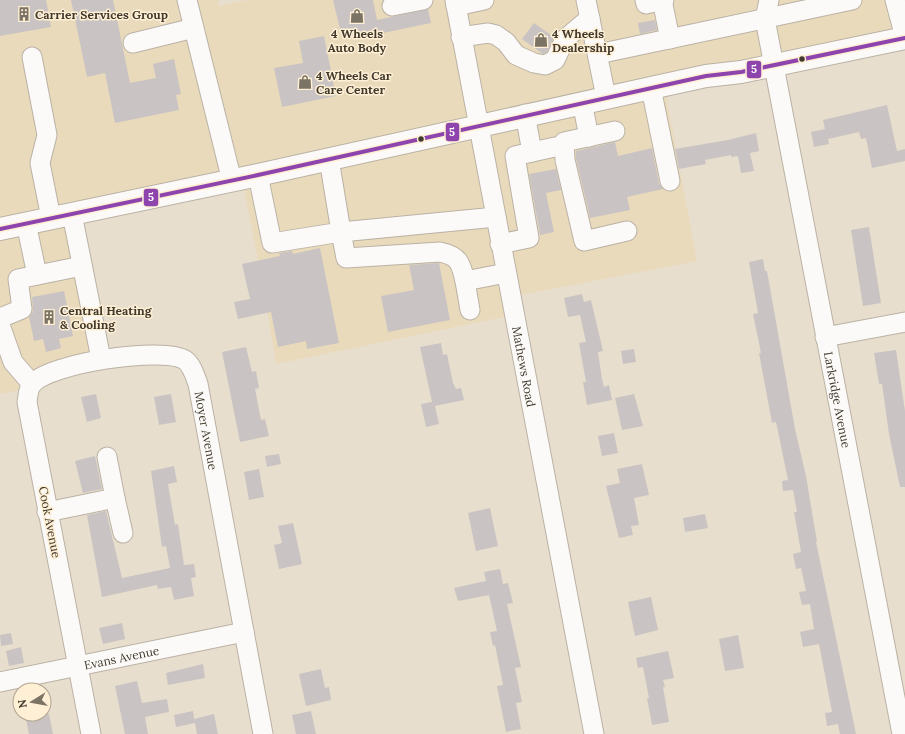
<svg xmlns="http://www.w3.org/2000/svg" width="905" height="734" font-family="Lora,serif">
	<rect width="100%" height="100%" fill="#e8decd"/>
	<path fill="#eadabc" d="M0,0H218L219,6L247,0H905V38L664,85L697,261L510,297L514,315L276,364L263,285L242,179L72,214L101,359L30,388L0,394Z"/>
	<path fill="#c9c4c3" d="M0,0H46L51,27L0,36Z
		M71,0H113L130,83L156,78L153,64L174,59L181,94L176,95L179,110L115,123L105,73L87,77Z
		M333,0H373L377,20L428,9L431,23L354,39L353,35L342,37Z
		M655,20L657,30L640,34L638,23Z
		M534,23L554,37L547,52L543,54L522,39Z
		M324,36L336,96L282,107L274,68L303,63L299,41Z
		M887,105L897,151L905,149V161L872,168L866,138L861,139L859,132L828,139L829,144L814,147L811,132L825,129L823,120Z
		M756,133L759,151L750,153L754,171L741,173L738,156L731,157V155L705,160L706,164L679,169L675,149L728,140Z
		M615,142L618,156L652,148L659,183L663,189L627,197L630,210L590,218L576,158V151Z
		M556,169L561,190L546,193L554,232L540,235L529,174Z
		M869,227L881,303L863,306L851,230Z
		M320,248L339,343L307,349L306,341L278,347L271,312L238,319L234,302L250,299L242,264L280,256L279,253L292,251L293,254Z
		M763,259L765,271H767L795,429L806,476L817,542H816L856,734H840L838,724L827,726L825,713L832,712L819,644L803,647L800,632L814,629L810,604L802,605L799,592L806,591L801,568L796,569L793,554L801,552L794,512H797L793,490L783,491L782,481L788,480L776,422L772,423L759,353H761L753,314L758,313L749,262Z
		M439,263L450,320L388,332L381,296L414,290L409,265Z
		M64,291L73,336L59,339L61,348L46,352L43,339L34,341L29,317L33,312L32,297Z
		M582,294L584,302L591,300L603,351L598,352L602,379L604,387L609,385L612,400L587,405L583,382H586L579,343L586,342L580,315L568,317L564,298Z
		M441,343L443,355L447,354L453,383L456,389L461,388L464,400L435,406L439,424L426,427L421,404L432,402L420,347Z
		M246,347L252,372L256,371L259,388L255,389L261,420L265,419L269,436L240,442L222,352Z
		M634,349L636,362L623,364L621,351Z
		M896,350L905,411V487H900L889,434L882,384H879L874,353Z
		M96,394L101,418L87,422L81,397Z
		M171,394L176,422L159,425L154,397Z
		M634,394L643,426L622,430L615,398Z
		M614,433L618,453L602,456L598,436Z
		M279,454L281,464L267,467L265,456Z
		M95,456L102,489L83,493L75,461Z
		M642,464L649,495L634,498L639,525L631,526L633,535L619,538L606,486L620,483L617,469Z
		M174,466L177,482L168,484L175,525L178,524L184,565L194,564L196,577L191,578L194,596L174,600L171,587L158,589L157,585L102,597L87,515L106,511L122,578L170,568L166,546L162,547L151,471Z
		M259,469L264,497L249,500L244,472Z
		M490,508L498,546L476,551L468,513Z
		M705,514L708,528L685,532L683,518Z
		M293,523L302,564L279,569L274,545L282,543L278,526Z
		M500,569L503,584L508,583L513,603L507,604L521,667L515,668L522,702L516,703L521,729L506,732L497,686L503,685L495,645L493,646L490,632L497,631L489,595L458,601L454,588L486,581L484,572Z
		M651,597L658,630L635,636L628,602Z
		M122,623L125,639L103,644L99,628Z
		M11,633L13,644L1,646L0,635Z
		M738,635L744,668L725,671L719,639Z
		M21,647L24,663L9,666L6,651Z
		M668,651L674,678L663,680L665,687H663L669,722L652,725L647,698H649L643,667L638,668L636,658Z
		M203,664L205,678L168,685L166,673Z
		M321,669L325,688L329,687L331,700L306,706L299,674Z
		M137,681L142,703L167,699L169,712L145,717L148,734H125L115,686Z
		M193,711L194,719L214,714L218,734H197L195,723L176,727L174,715Z
		M311,711L316,734H296L292,715Z
		M25,714H49L53,734H29Z"/>
	<g fill="none" stroke-linecap="round" stroke-linejoin="round">
		<defs>
			<g id="minor">
				<path d="M187,0L232,181"/>
				<path id="s1" d="M455,0L594,734"/>
				<path d="M586,0L606,97"/>
				<path d="M645,0L646,4L664,0"/>
				<path d="M662,0L670,39"/>
				<path id="s2" d="M769,0L765,19L902,734"/>
				<path d="M895,0L905,37"/>
				<path d="M392,6L423,0"/>
				<path d="M456,6L484,0"/>
				<path d="M461,37L488,33L496,35L506,42L516,55L534,63L545,65L555,60L565,39L590,18"/>
				<path d="M133,43L194,28"/>
				<path d="M598,54L852,0"/>
				<path d="M32,57L47,135L40,163L51,218"/>
				<path d="M651,88L670,181"/>
				<path d="M582,102L589,137"/>
				<path d="M615,131L564,142L565,160L584,241L627,231"/>
				<path d="M532,152L555,147"/>
				<path d="M258,175L272,243L341,232L329,159"/>
				<path d="M72,214L101,359"/>
				<path d="M26,223L37,275"/>
				<path d="M500,244L529,238L515,156L532,152L525,114"/>
				<path d="M465,281C461,263 459,256 440,252L346,258L341,232L496,217"/>
				<path d="M470,310L465,281L506,273"/>
				<path d="M0,318L22,309L18,279L82,266"/>
				<path d="M0,325L13,362L32,384"/>
				<path d="M825,337L905,322"/>
				<path d="M115,498L123,533"/>
				<path d="M47,512L115,498L107,457"/>
				<path id="s3" d="M0,682L244,632"/>
				<path id="s4" d="M91,734L27,402C28,396 28,389 32,384C49,363 164,346 185,360C192,365 195,376 198,384L263,734"/>
			</g>
			<path id="major" d="M0,229L258,175L651,88L706,76L741,72L905,38"/>
		</defs>
		<use href="#minor" stroke="#bab2a5" stroke-width="21"/>
		<use href="#major" stroke="#bab2a5" stroke-width="24"/>
		<use href="#minor" stroke="#fcfaf8" stroke-width="19"/>
		<use href="#major" stroke="#fcfaf8" stroke-width="22"/>
		<defs>
			<path id="bus-1" d="M0,229L258,175L706,76L741,72L905,38"/>
		</defs>
		<use href="#bus-1" stroke="#feefd5" stroke-width="7"/>
		<use href="#bus-1" stroke="#8e44ad" stroke-width="4"/>
	</g>
	<defs>
		<symbol id="building-bare" viewBox="-9 -9 18 18"><path d="M-4-6H4V6H1V3H-1V6H-4ZM-2.5-4.3h1.7v1.8h-1.7ZM.8-4.3h1.7v1.8H.8ZM-2.5-1h1.7V.8h-1.7ZM.8-1h1.7V.8H.8Z" fill="#7b7364" stroke="#feefd5" stroke-width="2.5" paint-order="stroke"/></symbol>
		<symbol id="shop-bare" viewBox="-9 -9 18 18"><path d="M-5-2.5h2.3a2.7 3.5 0 0 1 5.4 0H5L5.5 6h-11ZM-1.5-2.5h3a1.5 2.3 0 0 0-3 0Z" fill="#7b7364" stroke="#feefd5" stroke-width="2.5" paint-order="stroke"/></symbol>
	</defs>
	<g fill-rule="evenodd">
		<use href="#building-bare" x="14" y="4" width="20" height="20"/>
		<use href="#shop-bare" x="347" y="6" width="20" height="20"/>
		<use href="#shop-bare" x="531" y="30" width="20" height="20"/>
		<use href="#shop-bare" x="295" y="72" width="20" height="20"/>
		<use href="#building-bare" x="39" y="307" width="20" height="20"/>
	</g>
	<g fill="#40392c" stroke="#feefd5" stroke-width="1.5">
		<circle cx="802" cy="59" r="3.5"/>
		<circle cx="421" cy="139" r="3.5"/>
	</g>
	<g text-anchor="middle" dominant-baseline="central" stroke-width="3" stroke-linejoin="round" paint-order="stroke">
		<g font-size="12" font-weight="bold" fill="#40392c" stroke="#feefd5" text-anchor="start">
			<text x="35" y="14">Carrier Services Group</text>
			<text x="357" y="33" text-anchor="middle">4 Wheels<tspan x="357" dy="14">Auto Body</tspan></text>
			<text x="552" y="33">4 Wheels<tspan x="552" dy="14">Dealership</tspan></text>
			<text x="316" y="75">4 Wheels Car<tspan x="316" dy="14">Care Center</tspan></text>
			<text x="60" y="310">Central Heating<tspan x="60" dy="14">&amp; Cooling</tspan></text>
		</g>
		<g font-size="12" fill="#40392c" stroke="#feefd5">
			<text stroke="none"><textPath href="#s1" startOffset="373">Mathews Road</textPath></text>
			<text stroke="none"><textPath href="#s2" startOffset="407">Larkridge Avenue</textPath></text>
			<text stroke="none"><textPath href="#s4" startOffset="591">Moyer Avenue</textPath></text>
			<text transform="translate(50 522) rotate(79)">Cook Avenue</text>
			<text stroke="none"><textPath href="#s3" startOffset="124">Evans Avenue</textPath></text>
		</g>
	</g>
	<g stroke="#feefd5" stroke-width="1.5">
		<rect x="746" y="60" width="16" height="19" rx="4" fill="#8e44ad"/>
		<rect x="445" y="122" width="15" height="20" rx="4" fill="#8e44ad"/>
		<rect x="143" y="188" width="16" height="19" rx="4" fill="#8e44ad"/>
	</g>
	<g font-size="11" text-anchor="middle" font-weight="bold" fill="#fff">
		<text x="754" y="73">5</text>
		<text x="452" y="136">5</text>
		<text x="151" y="201">5</text>
	</g>
	<g transform="translate(32 702) rotate(259)"><circle r="19" fill="#feefd5" stroke="#b2a691"/>
	<path d="M0-3L7 15L0 10L-7 15Z" fill="#7b7364"/>
	<text y="-6" font-size="11" font-weight="bold" text-anchor="middle" fill="#40392c">N</text>
	</g>
</svg>
